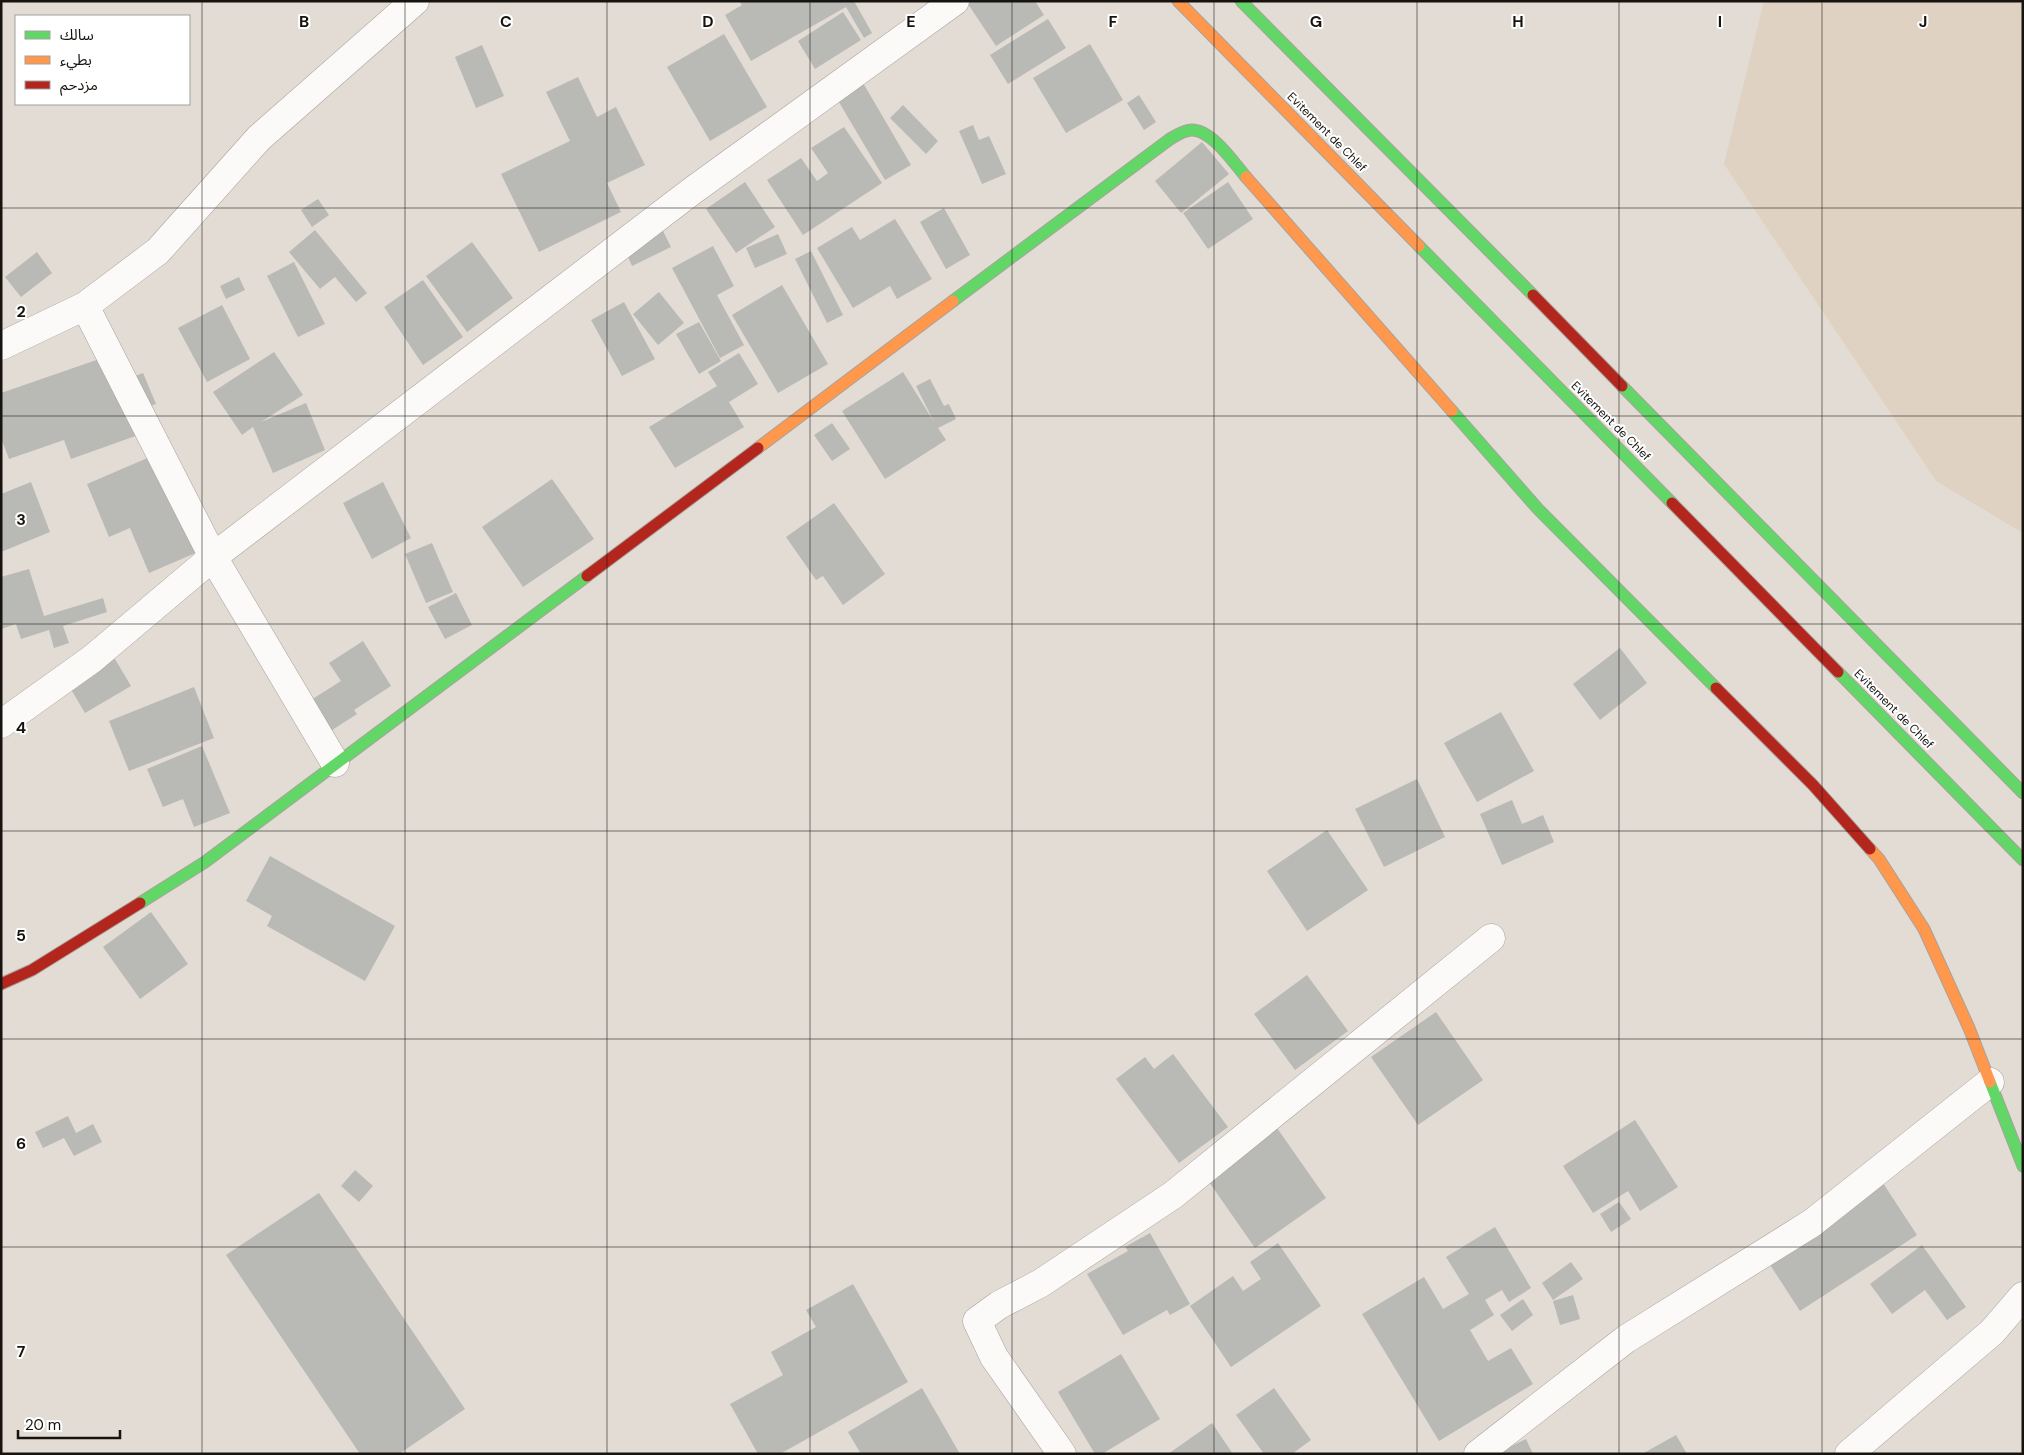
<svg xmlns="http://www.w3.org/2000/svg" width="2024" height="1455" font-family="'DM Sans','Noto Sans Arabic',sans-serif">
	<rect width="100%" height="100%" fill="#e3dcd4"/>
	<path fill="#dfd2c3" d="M1764,1H2023V533L1936,481L1724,164Z"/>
	<path fill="#b9b9b6" d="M739,1H854L872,33L864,38L846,7L751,61L725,15L742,5Z
		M966,1H1035L1044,15L996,46Z
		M843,12L861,40L815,69L798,41Z
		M1048,19L1066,48L1008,84L990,55Z
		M724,34L767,107L710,141L667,67Z
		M1090,44L1123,100L1066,133L1033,78Z
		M482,45L504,96L476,108L455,57Z
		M859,76L911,165L885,180L833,92Z
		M578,77L597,117L616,107L645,165L607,183L621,212L539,252L501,174L570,141L546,92Z
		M1139,95L1156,122L1144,130L1127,103Z
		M903,105L938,141L926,154L890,118Z
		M973,125L979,140L989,136L1006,174L982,184L959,131Z
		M844,127L882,183L803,235L767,180L801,158L817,181L828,173L811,148Z
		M1202,142L1229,174L1181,213L1155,181Z
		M745,182L775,227L736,253L706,209Z
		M1228,182L1253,219L1208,249L1183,213Z
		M318,199L329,215L312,227L301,210Z
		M944,208L970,255L946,269L920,222Z
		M895,219L932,279L897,299L890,286L853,308L817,248L852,227L860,240Z
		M660,225L671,247L632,266L622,243Z
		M315,230L367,293L356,302L335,277L320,289L289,252Z
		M778,234L787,254L755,268L746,248Z
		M472,242L513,298L467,332L426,276Z
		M713,246L734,286L717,295L744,345L720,358L672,268Z
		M811,251L843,315L827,323L795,259Z
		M37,252L52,273L21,297L5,277Z
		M294,262L325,324L298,337L267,276Z
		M239,277L245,290L226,299L220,286Z
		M423,280L463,337L423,365L384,307Z
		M782,285L828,364L778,393L732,315Z
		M659,292L684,323L658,345L633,314Z
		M624,302L655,359L622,376L591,320Z
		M222,305L250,359L207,382L178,328Z
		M699,322L721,361L699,374L676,334Z
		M274,352L303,395L261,422L306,403L325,450L273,473L253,427L242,435L213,392Z
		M739,353L758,384L729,402L744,427L675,468L649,427L717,386L708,372Z
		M108,356L141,434L71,459L64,440L9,459L1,438V393Z
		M903,372L934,422L916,386L930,379L944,406L949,404L956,419L938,428L946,440L885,479L842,411Z
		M143,373L156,404L145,408L133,377Z
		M832,423L850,449L832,461L814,435Z
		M166,450L207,548L149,573L130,528L109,537L87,484Z
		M552,479L594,539L523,587L482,527Z
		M31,482L50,532L1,552V494Z
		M383,482L411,538L372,559L343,503Z
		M834,503L885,574L843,605L823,576L816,580L786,537Z
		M432,543L453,592L426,603L405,554Z
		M29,569L44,616L103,598L107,612L63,626L69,643L54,648L49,630L21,639L16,624L1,629V577Z
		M456,593L472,625L445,639L428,607Z
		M363,641L391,686L354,710L357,714L323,736L303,705L341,681L329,663Z
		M1620,648L1647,683L1600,720L1573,684Z
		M115,659L131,686L85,713L69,686Z
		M194,687L214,738L129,771L109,721Z
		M1501,712L1534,771L1477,802L1444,743Z
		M202,746L230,813L194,827L183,799L163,807L147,769Z
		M1417,779L1445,837L1384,867L1355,809Z
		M1512,800L1522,824L1543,815L1554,842L1502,865L1480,814Z
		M1327,830L1368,890L1307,931L1267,871Z
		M270,856L395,926L365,981L267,926L272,916L246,901Z
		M151,912L188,964L140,999L103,947Z
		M1307,975L1348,1031L1295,1070L1254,1014Z
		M1436,1012L1483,1080L1418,1125L1371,1057Z
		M1173,1054L1228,1127L1179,1163L1116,1079L1145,1057L1154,1069Z
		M68,1116L76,1133L93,1124L102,1142L74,1156L64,1138L43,1148L35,1132Z
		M1635,1120L1678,1187L1640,1211L1628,1191L1593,1213L1563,1166Z
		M1277,1128L1326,1198L1255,1248L1207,1179Z
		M355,1170L373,1186L359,1202L341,1186Z
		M1881,1180L1917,1235L1800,1311L1765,1257Z
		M319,1193L465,1409L399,1454H360L226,1255Z
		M1619,1202L1631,1219L1611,1232L1600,1214Z
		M1495,1227L1531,1288L1509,1302L1502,1290L1485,1300L1494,1315L1470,1330L1488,1361L1511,1348L1533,1384L1439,1441L1362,1314L1424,1277L1443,1309L1469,1294L1446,1257Z
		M1150,1233L1190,1304L1170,1315L1167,1310L1123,1335L1087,1274L1128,1251L1125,1247Z
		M1278,1243L1321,1306L1231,1367L1190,1306L1233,1276L1243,1291L1261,1279L1250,1262Z
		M1922,1245L1966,1307L1947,1320L1925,1290L1892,1314L1870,1284Z
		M1571,1262L1583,1279L1553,1300L1542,1283Z
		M853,1284L908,1382L780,1454H758L730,1404L783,1375L771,1352L816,1327L806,1310Z
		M1573,1295L1580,1319L1560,1325L1553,1301Z
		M1523,1299L1533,1315L1512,1331L1500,1315Z
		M1121,1354L1160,1419L1102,1454H1095L1058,1392Z
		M922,1388L960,1454H861L848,1432Z
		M1274,1388L1311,1440L1292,1454H1264L1236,1415Z
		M1212,1423L1233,1454H1168Z
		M1676,1435L1687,1454H1642Z
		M1526,1439L1533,1454H1495Z"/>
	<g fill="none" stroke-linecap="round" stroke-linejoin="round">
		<defs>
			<path id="street" d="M85,306L213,557L335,763
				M1,346L85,306L158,251L259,138L415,1
				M1,724L92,659L213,557L692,191L955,1
				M1062,1454L994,1357L977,1321L999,1305L1041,1283L1173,1195L1491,938
				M1478,1454L1626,1339L1812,1223L1990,1082
				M1849,1454L1992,1332L2023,1296"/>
			<path id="fast" d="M1241,1L1533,295
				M1419,246L1672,503
				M953,301L1170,139C1177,135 1184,130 1192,130C1212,130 1234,163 1246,177
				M1622,386L2023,793
				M1452,411L1538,509L1716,688
				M1838,672L2023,860
				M140,903L205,862L587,576
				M1990,1082L2023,1166"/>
			<path id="slow" d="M1178,1L1419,246
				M1246,177L1452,411
				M758,448L953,301
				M1870,849L1879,859L1924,929L1969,1028L1990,1082"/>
			<path id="jam" d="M1533,295L1622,386
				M1672,503L1838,672
				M587,576L758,448
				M1716,688L1813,785L1870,849
				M1,984L32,970L140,903"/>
		</defs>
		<use href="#street" stroke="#a8a29c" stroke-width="29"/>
		<use href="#fast" stroke="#a8a29c" stroke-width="13"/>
		<use href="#slow" stroke="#a8a29c" stroke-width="13"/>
		<use href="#jam" stroke="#a8a29c" stroke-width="13"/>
		<use href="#street" stroke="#fbfaf9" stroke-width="28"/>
		<use href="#fast" stroke="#63d668" stroke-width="11"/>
		<use href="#slow" stroke="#ff974d" stroke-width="11"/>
		<use href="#jam" stroke="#b3261e" stroke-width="11"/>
	</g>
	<path fill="none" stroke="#17130e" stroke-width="1" stroke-opacity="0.55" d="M202,1V1454M405,1V1454M607,1V1454M810,1V1454M1012,1V1454M1214,1V1454M1417,1V1454M1619,1V1454M1822,1V1454M1,208H2023M1,416H2023M1,624H2023M1,831H2023M1,1039H2023M1,1247H2023"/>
	<g text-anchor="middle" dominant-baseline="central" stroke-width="4" stroke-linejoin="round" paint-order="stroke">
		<g font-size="12" fill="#17130e" stroke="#fff">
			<text transform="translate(1327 132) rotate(45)">Evitement de Chlef</text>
			<text transform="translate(1611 421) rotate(45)">Evitement de Chlef</text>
			<text transform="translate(1894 709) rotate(45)">Evitement de Chlef</text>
		</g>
	</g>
	<g font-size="16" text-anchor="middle" font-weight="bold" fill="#17130e" stroke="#fff" stroke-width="4" stroke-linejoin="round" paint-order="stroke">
		<text x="304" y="27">B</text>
		<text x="506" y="27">C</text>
		<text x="708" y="27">D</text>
		<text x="911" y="27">E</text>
		<text x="1113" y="27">F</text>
		<text x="1316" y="27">G</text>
		<text x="1518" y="27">H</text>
		<text x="1720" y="27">I</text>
		<text x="1923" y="27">J</text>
		<text x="21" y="317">2</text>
		<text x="21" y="525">3</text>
		<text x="21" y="733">4</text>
		<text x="21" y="941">5</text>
		<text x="21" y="1149">6</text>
		<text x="21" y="1357">7</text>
	</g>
	<rect width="2024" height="1455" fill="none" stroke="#17130e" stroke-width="5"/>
	<rect x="15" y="15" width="175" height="90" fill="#ffffff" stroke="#a2a19f"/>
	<rect x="25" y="31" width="25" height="8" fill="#63d668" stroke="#a2a19f"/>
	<text x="60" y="40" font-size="15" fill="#17130e">سالك</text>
	<rect x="25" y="56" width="25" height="8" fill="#ff974d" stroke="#a2a19f"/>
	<text x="60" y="65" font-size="15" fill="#17130e">بطيء</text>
	<rect x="25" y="81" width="25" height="8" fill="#b3261e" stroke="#a2a19f"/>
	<text x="60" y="90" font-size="15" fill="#17130e">مزدحم</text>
	<path d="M18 1430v8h102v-8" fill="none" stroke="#17130e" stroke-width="2.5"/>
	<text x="25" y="1430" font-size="15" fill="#17130e" stroke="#ffffff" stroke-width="4" paint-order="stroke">20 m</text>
</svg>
